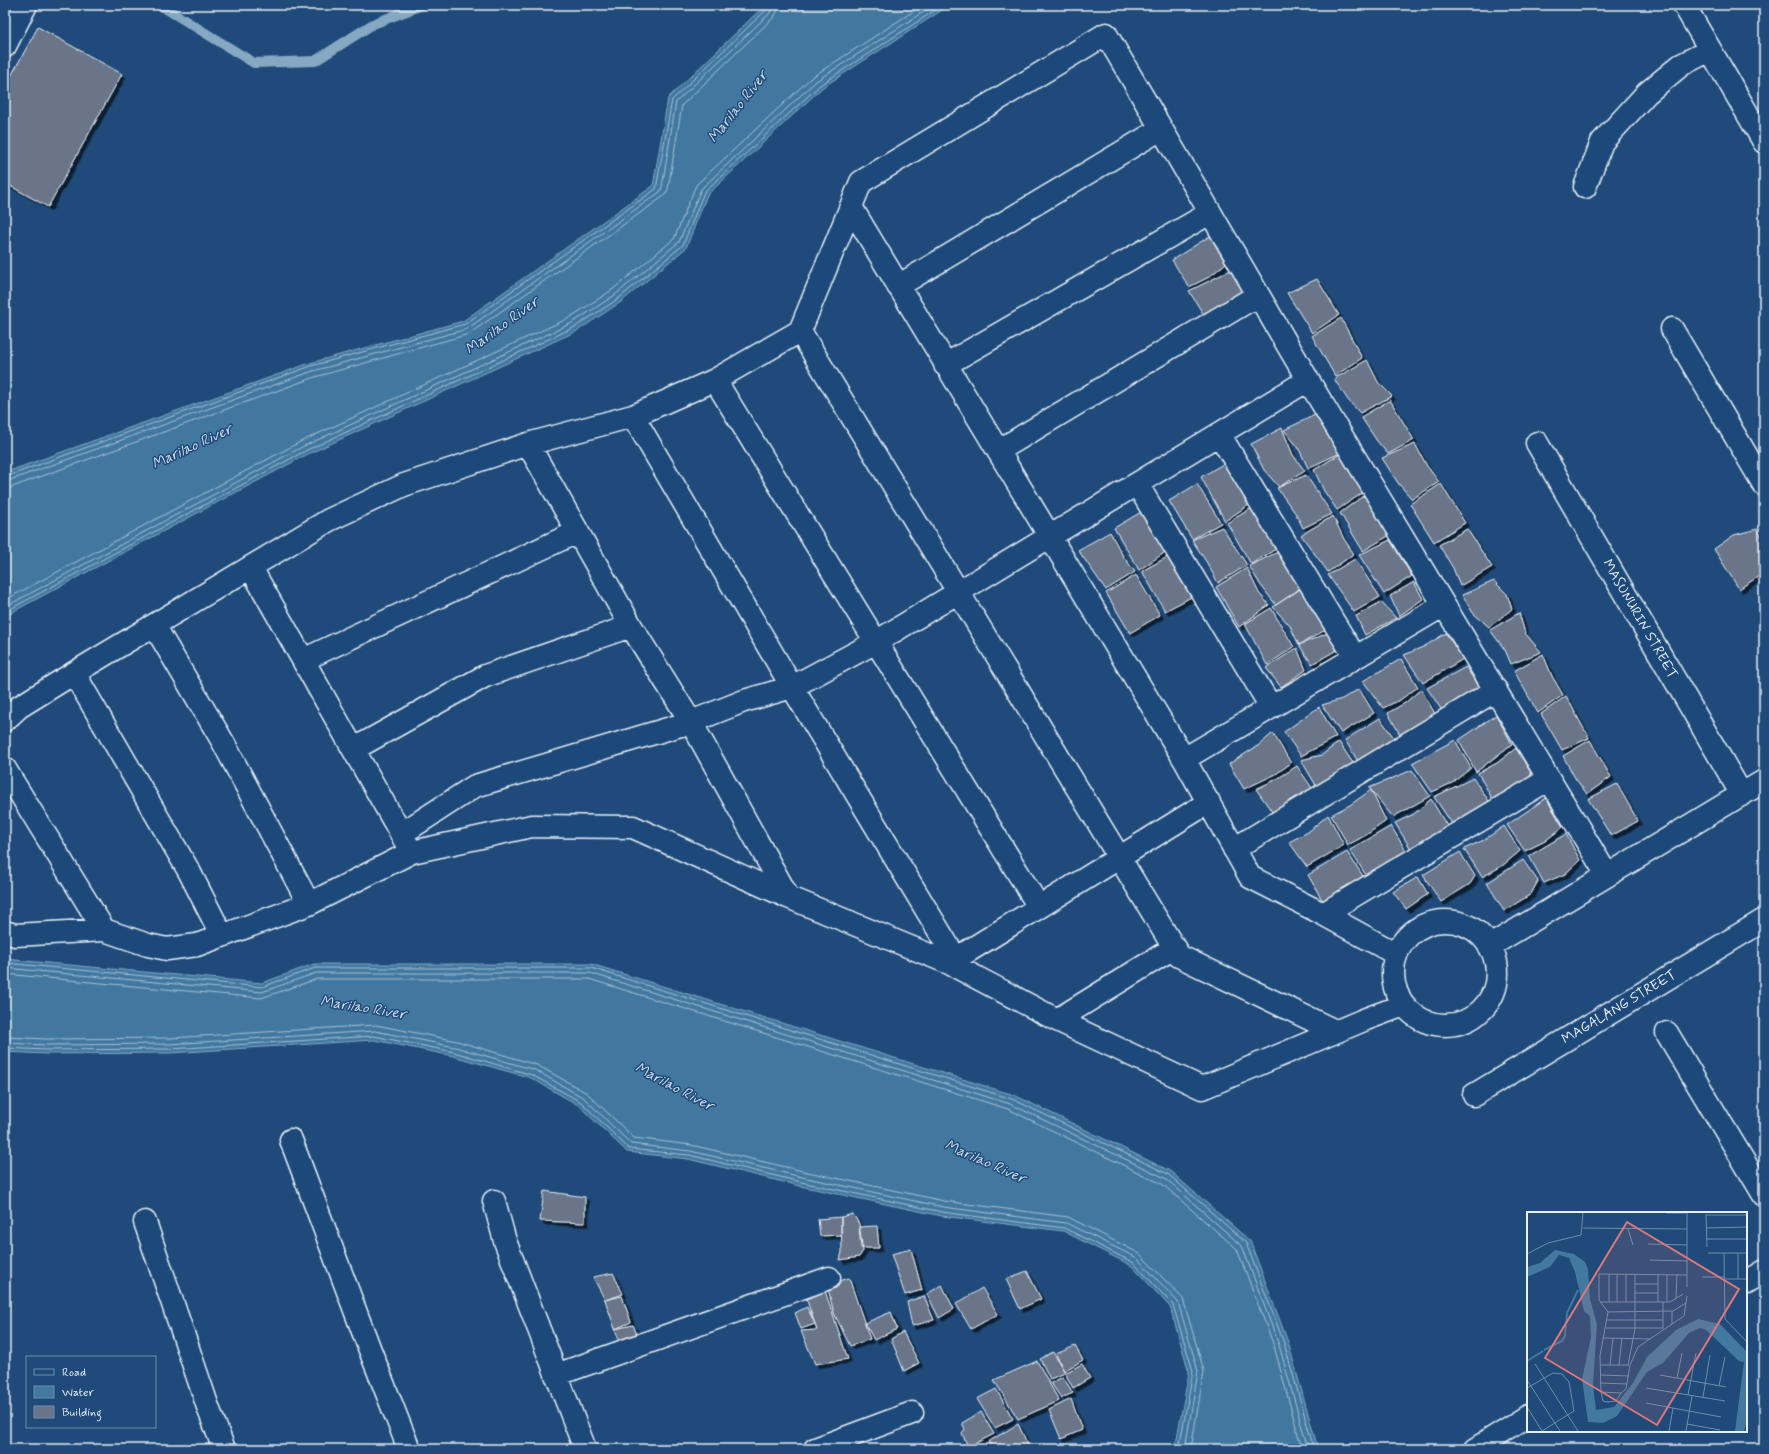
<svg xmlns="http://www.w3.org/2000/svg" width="1769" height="1454" font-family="Mynerve,sans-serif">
	<defs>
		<filter id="shadow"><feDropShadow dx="3.5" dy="3.5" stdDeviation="0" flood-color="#0009"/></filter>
	</defs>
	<rect width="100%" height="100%" fill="#1f4a7a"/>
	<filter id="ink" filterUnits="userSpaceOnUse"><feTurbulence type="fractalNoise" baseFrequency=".025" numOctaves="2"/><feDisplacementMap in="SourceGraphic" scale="8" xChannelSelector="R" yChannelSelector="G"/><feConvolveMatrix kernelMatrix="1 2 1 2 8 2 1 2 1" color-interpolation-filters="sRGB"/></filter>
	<g filter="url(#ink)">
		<path fill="#4378a0" stroke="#85a8c3" d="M765,5H950L823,87L707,195L686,248L621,302L577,331L306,455L16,610L5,618V474L9,471L310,363L463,321L653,186L668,98Z
			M5,959L262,983L314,964H591L1014,1095L1170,1171L1250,1241L1288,1342L1318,1449H1175L1189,1372L1170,1307L1132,1266L1063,1231L942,1216L800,1186L688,1159L627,1152L578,1105L531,1078L453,1056L374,1040L170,1053L46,1054L5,1052Z"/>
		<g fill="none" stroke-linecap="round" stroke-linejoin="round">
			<path stroke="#a6c1d5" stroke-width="1" d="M5,477L311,366L465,324L656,189L672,100L766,10L767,5
				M5,482L313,371L467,329L660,192L662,187L676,102L770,13L772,5
				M5,488L12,487L315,377L469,334L664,196L668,189L682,105L774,17L777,12L778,5
				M5,600L300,442L569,318L612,290L674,239L696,185L812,77L923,5
				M5,607L302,447L572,323L615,295L679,242L701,189L816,81L934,5
				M5,614L14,607L305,451L575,327L618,299L683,245L704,192L820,85L943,5
				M5,963L262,987L315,968H591L1012,1099L1168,1174L1246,1243L1284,1343L1314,1449
				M5,968L262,992L316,973H590L1010,1104L1165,1178L1242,1246L1279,1345L1308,1449
				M5,974L261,998L317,979H589L1008,1109L1162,1184L1237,1249L1274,1346L1302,1449
				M5,1037L46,1039L170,1038L376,1025L457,1041L537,1065L587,1093L634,1138L691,1145L803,1171L944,1201L1068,1217L1140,1254L1183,1299L1204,1371L1191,1449
				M5,1043L46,1045L170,1044L375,1031L455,1047L535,1070L584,1098L631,1144L690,1151L802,1177L943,1207L1066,1223L1137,1258L1178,1302L1198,1371L1185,1449
				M5,1048L46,1050L170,1049L374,1036L454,1052L532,1075L581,1102L629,1149L689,1155L801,1182L942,1212L1064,1228L1134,1263L1173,1305L1193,1371L1179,1449"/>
			<path stroke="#85a8c3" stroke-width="10" d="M160,5L254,63L315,61L373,24L422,5"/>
		</g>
		<path fill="#6a7489" stroke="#e8f1f8" filter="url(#shadow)" d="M38,27L122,74L48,207L5,183V87Z
			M1210,236L1226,263L1209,277L1189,287L1172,260Z
			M1231,270L1248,295L1207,320L1189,291Z
			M1317,279L1339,315L1312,333L1287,293Z
			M1341,318L1362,358L1335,376L1312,336Z
			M1367,360L1378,382L1392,396L1360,413L1348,400L1334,379Z
			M1390,400L1414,440L1388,454L1377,441L1361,417Z
			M1317,414L1328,436L1340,453L1308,468L1298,447L1284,430Z
			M1282,428L1293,455L1305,471L1279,487L1264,470L1251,444Z
			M1415,444L1427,466L1439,482L1412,499L1398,483L1382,458Z
			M1340,454L1364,492L1337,510L1324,491L1314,470Z
			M1228,461L1253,502L1225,521L1201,477Z
			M1306,475L1332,514L1303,528L1296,514L1277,488Z
			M1197,484L1221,523L1192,539L1169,501Z
			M1441,484L1465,523L1434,542L1410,504Z
			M1363,496H1367L1390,535L1363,551L1340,513Z
			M1255,506L1281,546L1251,564L1227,523Z
			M1143,511L1167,551L1139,570L1114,528Z
			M1333,516L1344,539L1354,554L1328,572L1301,535Z
			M1222,527L1247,565L1218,583L1207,563L1192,540Z
			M1467,529L1492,567L1460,586L1453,568L1439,545Z
			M1757,529L1764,541V573L1739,589L1714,549L1734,535Z
			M1110,532L1123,556L1135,572L1106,590L1078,550Z
			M1390,540L1412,576L1384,594L1359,555Z
			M1280,551L1302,587L1276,605L1260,584L1249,566Z
			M1171,555L1195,595L1165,611L1142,571Z
			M1355,559L1380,597L1354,612L1328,575Z
			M1247,568L1259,593L1269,605L1239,627L1216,587Z
			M1136,575L1160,615L1130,633L1106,593Z
			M1494,581L1507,594L1512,609L1489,627L1473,613L1462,595Z
			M1414,582L1423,599L1399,616L1390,596Z
			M1302,588L1327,629L1299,645L1290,626L1273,607Z
			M1381,602L1396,618L1365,635L1356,616Z
			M1271,608L1294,647L1267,665L1245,624Z
			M1519,613L1525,633L1541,652L1511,664L1505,650L1490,630Z
			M1328,633L1337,650L1312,664L1299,645Z
			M1446,633L1463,659L1423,683L1404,655L1425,646Z
			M1297,648L1306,670L1281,687L1266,668Z
			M1543,654L1552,676L1563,695L1538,713L1514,671Z
			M1401,659L1418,687L1400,700L1383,708L1363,681Z
			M1466,667L1482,693L1445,715L1427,688Z
			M1359,689L1374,713L1341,733L1322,705L1342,699Z
			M1421,689L1438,719L1403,740L1388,713L1405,703Z
			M1566,696L1589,738L1562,750L1541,714Z
			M1319,707L1336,737L1301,756L1284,732Z
			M1496,715L1512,744L1476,772L1459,740Z
			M1380,718L1397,742L1359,763L1345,740Z
			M1273,733L1291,763L1276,774L1244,789L1229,764L1259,745Z
			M1455,740L1471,768L1452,783L1432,792L1412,763Z
			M1590,740L1611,777L1587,794L1575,778L1563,756Z
			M1339,742L1357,769L1320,792L1301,760L1322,755Z
			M1516,748L1531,773L1530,778L1494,802L1478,773L1497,763Z
			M1297,766L1314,791L1275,816L1256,789L1277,779Z
			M1412,770L1430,796L1393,817L1369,788Z
			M1473,778L1489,801L1473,817L1453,825L1434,797Z
			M1617,784L1638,821L1611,836L1588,799Z
			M1371,790L1386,821L1366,835L1348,845L1331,815L1350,805Z
			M1546,798L1563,827L1545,841L1525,851L1507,825Z
			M1431,799L1447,826L1432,840L1411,849L1395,823L1414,814Z
			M1328,815L1344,845L1307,867L1289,842L1308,832Z
			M1391,826L1408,854L1369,880L1350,850Z
			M1504,826L1520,851L1502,866L1482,877L1464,849L1484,840Z
			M1566,834L1580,860L1565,874L1544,883L1529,856Z
			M1347,852L1363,876L1326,907L1308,875Z
			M1460,852L1475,876L1470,884L1441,902L1423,875Z
			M1523,860L1538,881L1531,894L1504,911L1487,883Z
			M1418,877L1428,894L1406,909L1393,892Z
			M544,1191L585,1197V1223L540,1221Z
			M853,1214L859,1224L863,1251L859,1257L840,1260L842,1252L841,1217Z
			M841,1217V1235L820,1236L818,1219Z
			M877,1226L879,1248H861L859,1227Z
			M911,1249L922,1290L905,1295L891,1254Z
			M1027,1271L1041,1299L1020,1309L1006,1279Z
			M613,1273L623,1294L605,1300L593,1277Z
			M849,1278L870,1339L850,1346L834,1313L827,1285Z
			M823,1285L848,1359L815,1364L801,1331L817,1330L803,1289Z
			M942,1285L954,1309L939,1318L927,1294Z
			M982,1288L998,1314L971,1329L956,1304Z
			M622,1296L631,1322L615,1329L605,1300Z
			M924,1296L934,1320L912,1326L907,1302Z
			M807,1307L815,1324L801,1329L795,1313Z
			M891,1312L897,1329L874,1340L865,1323Z
			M633,1325L641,1344L622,1349L615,1329Z
			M903,1332L919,1363L904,1371L891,1339Z
			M1075,1346L1083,1360L1064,1371L1056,1354Z
			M1053,1352L1065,1373L1050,1379L1040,1359Z
			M1037,1361L1059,1401L1018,1419L994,1380Z
			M1082,1364L1090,1378L1073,1388L1065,1373Z
			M1063,1377L1073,1393L1061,1398L1051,1383Z
			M996,1389L1013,1419L995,1428L977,1399Z
			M1071,1399L1082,1430L1061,1439L1049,1410Z
			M981,1412L994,1434L968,1447L962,1433L965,1429L962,1423Z
			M1018,1424L1030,1449H993L988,1442Z"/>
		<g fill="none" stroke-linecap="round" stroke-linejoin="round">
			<defs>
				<path id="minor" d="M1684,5L1764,142
					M5,46L26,5
					M1585,187L1602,142L1647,93L1681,65L1710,50
					M851,207L1184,759L1250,877L1323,914L1396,954
					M898,286L1161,129
					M1672,329L1764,485
					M800,331L1179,956L1335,1031
					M945,365L1210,213
					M715,380L1039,907
					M633,416L792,687L956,959
					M1219,434L1355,657
					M1537,443L1742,795
					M528,444L631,626L691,722L788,897
					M998,451L1258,295
					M1137,484L1271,707
					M251,568L408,846
					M154,625L223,742L309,904
					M303,660L577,532
					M74,673L190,873L222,936
					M5,720L19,707L74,673L329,520L404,485L528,444L633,416L715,380L800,331L861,182L1106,34L1308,380L1607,875
					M354,749L485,676L631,626
					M1184,759L1444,605
					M5,769L104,930L148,945L167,949L197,945L309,904L412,852L532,826L633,827L788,897L949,963L1057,1020L1202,1088L1366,1019L1404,1005
					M401,834L475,786L691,722L744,701L792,687L876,642L1308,380
					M1234,849L1496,690
					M1323,914L1549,779
					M1393 973a52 52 0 1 1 104 0a52 52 0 1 1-104 0Z
					M5,932L15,935L104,930
					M1490,946L1764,781
					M949,963L1209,802
					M1057,1020L1175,947
					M1667,1033L1764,1195
					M1474,1095L1764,920
					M291,1140L370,1350L409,1449
					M494,1201L505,1241L585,1449
					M145,1222L209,1410L224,1449
					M1746,1282L1764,1271
					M556,1375L829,1278
					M815,1449L912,1413
					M1475,1449L1528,1416"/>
			</defs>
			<use href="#minor" stroke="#e8f1f8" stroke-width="25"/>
			<use href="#minor" stroke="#1f4a7a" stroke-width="22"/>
		</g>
	</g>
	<g text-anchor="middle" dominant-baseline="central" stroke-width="3" stroke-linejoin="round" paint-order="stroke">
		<g font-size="14" fill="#e8f1f8" stroke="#1f4a7a">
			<text transform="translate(1640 619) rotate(60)">MASUNURIN STREET</text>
			<text transform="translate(1619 1007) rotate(-31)">MAGALANG STREET</text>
		</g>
		<g font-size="15" font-style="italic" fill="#cfdfeb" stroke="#1f4a7a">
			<text transform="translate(738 107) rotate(-52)">Marilao River</text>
			<text transform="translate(502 326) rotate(-36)">Marilao River</text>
			<text transform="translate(192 447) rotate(-25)">Marilao River</text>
			<text transform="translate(363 1008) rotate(9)">Marilao River</text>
			<text transform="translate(674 1087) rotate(28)">Marilao River</text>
			<text transform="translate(985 1162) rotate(24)">Marilao River</text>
		</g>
	</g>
	<g transform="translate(1527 1212)">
		<rect width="220" height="220" fill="#1f4a7a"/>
		<path d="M28,38L47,42L58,50L61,57L63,87L70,112L66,173L69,198L87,195L106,171L120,145L149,118L171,107L193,112L220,140V209L217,219H208L217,150L212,149L179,118L173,116L162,121L136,151L120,160L90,204L76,211L61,210L55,167L64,125L63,104L57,99L48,60L42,46L32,43L23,55L0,65V55L13,51Z" fill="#4378a0"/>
		<path fill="none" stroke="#4378a0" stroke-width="2" d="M17,138L35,129L38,124L40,101L51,78M0,149L16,139"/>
		<path fill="none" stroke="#6f8dac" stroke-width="1" d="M139,1H160M179,2L180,35M179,3H220M56,16L160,17M179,16L220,15M101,17L106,33M179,27H220M121,32L160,33M181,41H220M197,41L198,107L220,130M0,42L21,31L54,23L56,1M123,48L160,49M140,63V90M160,63L72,62V88L81,100L73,144L74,180L94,181L99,177L103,153L111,135L157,104L160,84M175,65H197M197,67H220M211,67V41M108,72H131M160,75V1M108,81H131M149,86L150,63M73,90H143L156,82M82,90V62M90,90V63M99,90V63M131,90V63M136,90V117M145,99V112M81,100L146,99L159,91M80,108H136M79,116H136M77,126L123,127M8,152L51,219M73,153H102M83,153L86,126M92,153L95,126M101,153L108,117V63M73,163L102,164M133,163L199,175M150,166L155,141M0,168L33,219M73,171L100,172M192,174L198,145M0,176L26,161L35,162L42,170L47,199L15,219M119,176L198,189M74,180L76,189L80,190L89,189L94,181M161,183L169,141M176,185L183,143M119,191L194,205M0,195L15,219M160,212L193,218M142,219L146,196M159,219L165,184"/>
		<path fill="#dd787b" fill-opacity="0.15" stroke="#dd787b" stroke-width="2" d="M100,10L212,77L130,213L18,146Z"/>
		<rect width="220" height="220" fill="none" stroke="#e8f1f8" stroke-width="2"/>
	</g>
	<rect width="1769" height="1454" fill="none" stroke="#1f4a7a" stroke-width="20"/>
	<rect x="10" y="10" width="1749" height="1434" fill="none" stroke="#e8f1f8" stroke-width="1.5" filter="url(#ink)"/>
	<rect x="26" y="1356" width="130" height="72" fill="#1f4a7a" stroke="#6f8dac"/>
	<rect x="34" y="1369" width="20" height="6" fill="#1f4a7a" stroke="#6f8dac"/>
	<text x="62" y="1376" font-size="12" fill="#e8f1f8">Road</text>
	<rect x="34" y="1386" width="20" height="12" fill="#4378a0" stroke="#6f8dac"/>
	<text x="62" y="1396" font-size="12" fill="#e8f1f8">Water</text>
	<rect x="34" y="1406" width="20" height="12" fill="#6a7489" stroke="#6f8dac"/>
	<text x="62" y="1416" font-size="12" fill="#e8f1f8">Building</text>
</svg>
